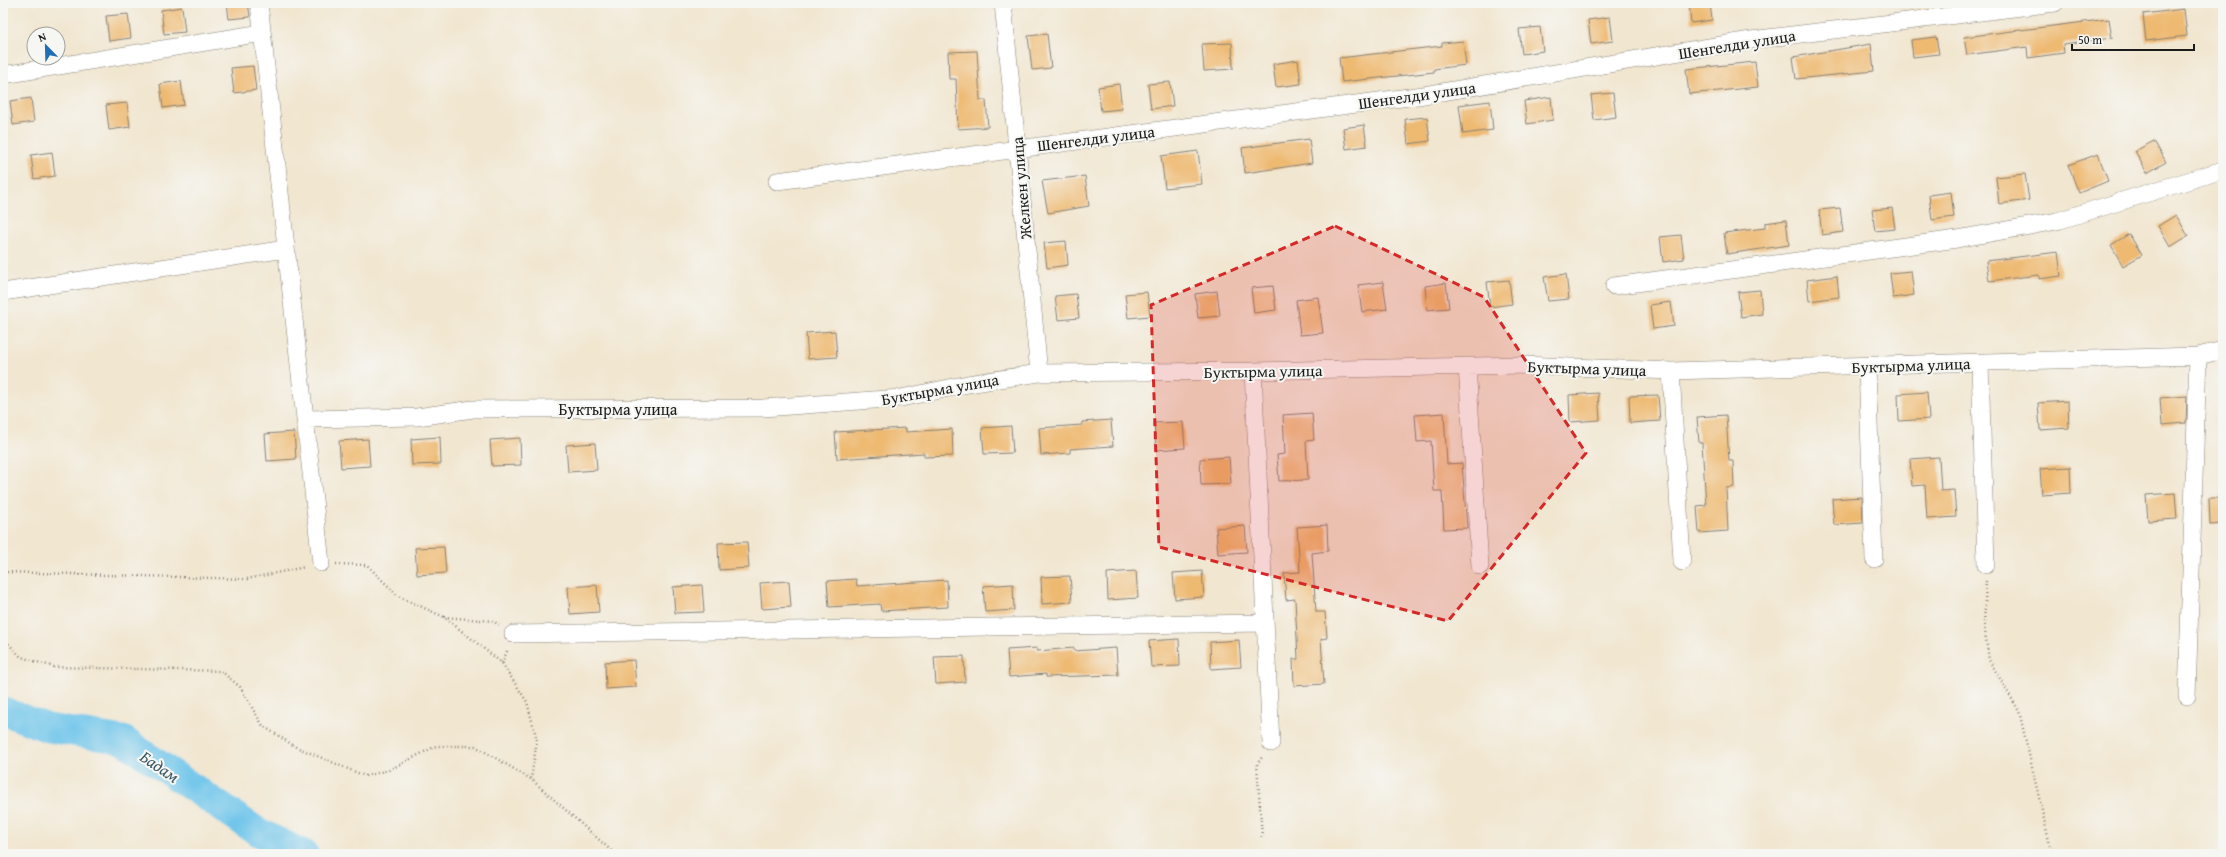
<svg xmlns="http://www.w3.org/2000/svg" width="2226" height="857" font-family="'Gentium Book Plus',serif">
	<rect width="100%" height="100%" fill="#f6f6f2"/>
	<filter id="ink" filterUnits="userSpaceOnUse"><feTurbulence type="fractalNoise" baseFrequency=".025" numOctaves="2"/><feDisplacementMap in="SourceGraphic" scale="8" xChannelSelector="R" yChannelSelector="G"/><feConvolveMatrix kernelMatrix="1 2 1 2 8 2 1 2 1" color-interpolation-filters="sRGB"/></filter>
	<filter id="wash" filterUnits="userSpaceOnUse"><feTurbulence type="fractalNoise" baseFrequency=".012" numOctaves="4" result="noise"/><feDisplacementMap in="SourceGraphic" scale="16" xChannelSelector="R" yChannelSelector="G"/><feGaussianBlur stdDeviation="0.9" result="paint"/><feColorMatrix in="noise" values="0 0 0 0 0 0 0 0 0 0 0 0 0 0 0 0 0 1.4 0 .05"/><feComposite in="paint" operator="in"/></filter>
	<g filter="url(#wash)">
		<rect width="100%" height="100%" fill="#f1e6d0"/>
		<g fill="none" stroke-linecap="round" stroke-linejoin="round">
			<path stroke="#6dc4ea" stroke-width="29" d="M3,711L48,728L123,740L258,832L304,854"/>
		</g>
		<g id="blocks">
			<path fill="#eeb971" d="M227,3H248L250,17L229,19Z
				M1689,3H1710L1712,20L1691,23Z
				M182,7L185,32L164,34L161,10Z
				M2184,9L2187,36L2146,41L2143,14Z
				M128,14L131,38L109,41L106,16Z
				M1610,17L1613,41L1591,44L1588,20Z
				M2109,19L2112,38L2063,44L2064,53L2028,58L2027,47L1967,55L1964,37Z
				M1540,27L1543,51L1522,54L1519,29Z
				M1047,34L1051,68L1032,70L1028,36Z
				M1936,37L1939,54L1913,57L1911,40Z
				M1463,41L1466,65L1434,69V72L1342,82L1339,58L1442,46V43Z
				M1232,43L1233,69L1204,71L1202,44Z
				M1871,44L1874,71L1796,79L1793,57Z
				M977,51L980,100H986L988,127L958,129L956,79H949L948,52Z
				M1298,60L1301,84L1276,87L1273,64Z
				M1755,62L1758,87L1689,94L1686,69Z
				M253,66L256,90L234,93L231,68Z
				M181,81L184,105L163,108L160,84Z
				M1170,82L1173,106L1151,109L1148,84Z
				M1119,84L1122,109L1101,111L1098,87Z
				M1613,93L1616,117L1594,120L1591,95Z
				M1551,97L1553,120L1527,124L1524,101Z
				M31,98L34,122L13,125L10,101Z
				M1490,101L1493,130L1463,134L1459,105Z
				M127,103L130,127L109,130L106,105Z
				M1427,117L1430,141L1408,144L1405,119Z
				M1364,125L1367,146L1346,149L1343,128Z
				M1309,139L1312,163L1245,173L1242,148Z
				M2154,141L2166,162L2147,173L2135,151Z
				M1198,151L1202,184L1165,188L1161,156Z
				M52,152L55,176L34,179L31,155Z
				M2098,154L2108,181L2079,193L2068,165Z
				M2025,174L2029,200L1999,204L1996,177Z
				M1085,176L1089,206L1048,213L1042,181Z
				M1951,192L1954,217L1932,220L1929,195Z
				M1840,208L1843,232L1822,235L1819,210Z
				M1892,208L1895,229L1875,231L1872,210Z
				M2176,215L2188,236L2170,247L2158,226Z
				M1786,220L1789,245L1727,254L1724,233L1765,228V223Z
				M2129,234L2142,255L2123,266L2111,245Z
				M1681,235L1684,259L1663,262L1660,237Z
				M1066,241L1068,265L1047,268L1044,243Z
				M2058,252L2061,276L2039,279V275L1989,281L1986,261Z
				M1911,271L1914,295L1893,298L1890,273Z
				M1566,274L1569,299L1548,301L1544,277Z
				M1837,276L1839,297L1809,301L1807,280Z
				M1509,280L1512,304L1490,307L1487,282Z
				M1383,282L1387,309L1362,312L1358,285Z
				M1446,283L1449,308L1427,310L1425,286Z
				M1273,286L1276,310L1254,313L1251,288Z
				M1760,290L1762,314L1741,317L1738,292Z
				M1217,291L1220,316L1198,318L1195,294Z
				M1147,292L1150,316L1128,318L1125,294Z
				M1076,294L1079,318L1058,320L1055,296Z
				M1318,297L1323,333L1300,335L1296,300Z
				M1671,302L1674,326L1653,329L1650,305Z
				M835,331L837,357L808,359L806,333Z
				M1927,392L1929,419L1899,421L1898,394Z
				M1598,393L1600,420L1570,422L1569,395Z
				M1658,395L1660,421L1630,423L1629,396Z
				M2187,396L2186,423L2162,425L2160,398Z
				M2068,401L2069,428L2040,430L2038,403Z
				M1312,413L1314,440L1306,441L1308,480L1279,481L1277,455L1285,454L1283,415Z
				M1444,413L1447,464L1462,463L1467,528L1444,529L1442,491H1434L1431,441L1417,442L1415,415Z
				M1726,415L1729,461H1733L1734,487L1726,488L1728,531L1699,533L1697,506L1706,505L1702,443H1699L1697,417Z
				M1111,420L1113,446L1070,449V453L1041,455L1039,428L1082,425V422Z
				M1183,422L1185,448L1156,450L1154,423Z
				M1011,426L1013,453L984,454L982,428Z
				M906,428V432L952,429L953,456L924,457V453L837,459L835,432Z
				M294,432L296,459L267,461L265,434Z
				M440,437L441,464L412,465L411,439Z
				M520,438L521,465L492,466L490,440Z
				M368,439L370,466L341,468L339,441Z
				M595,443L597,470L568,472L566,445Z
				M1229,457L1231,484L1201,485L1200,459Z
				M1939,457L1941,491L1954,490L1956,517L1927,519L1925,485L1912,486L1910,459Z
				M2070,467L2071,493L2042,495L2040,469Z
				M2175,493L2177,519L2148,521L2146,495Z
				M1862,497L1863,523L1834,525L1832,499Z
				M2209,498H2223V524L2210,525Z
				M1327,525L1328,551L1312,553L1316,612H1325L1327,638L1321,639L1324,684L1294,686L1293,659H1298L1295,599L1286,600L1284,573L1300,572L1297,527Z
				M1245,526L1247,552L1218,554L1216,528Z
				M747,542L749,568L719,570L718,543Z
				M444,547L446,573L417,575L415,548Z
				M1136,571L1138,598L1108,600L1107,573Z
				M1202,571L1204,597L1175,599L1173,573Z
				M1070,576L1072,602L1042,604L1041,577Z
				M856,579L857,586L947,580L948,607L881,611L880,604L829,607L827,581Z
				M789,581L791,607L762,609L760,583Z
				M1013,584L1014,610L985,612L983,586Z
				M597,585L599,612L570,614L568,587Z
				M702,585L704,612L675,613L673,587Z
				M1179,639L1180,666L1151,667L1149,641Z
				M1239,640L1241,667L1211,669L1210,642Z
				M1037,648V651L1074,648V651L1116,648L1118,675L1046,677V674L1009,677L1007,650Z
				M964,656L965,682L936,684L934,657Z
				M634,660L636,687L606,689L605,662Z"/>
		</g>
	</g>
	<g filter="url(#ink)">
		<use href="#blocks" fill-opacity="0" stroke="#868176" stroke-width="1"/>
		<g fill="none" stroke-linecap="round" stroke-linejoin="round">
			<defs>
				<path id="street" d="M259,3L321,563
					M1003,3L1039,373
					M3,75L262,33
					M777,181L1424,95L1751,40L2055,3
					M1614,286L1957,239L2057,221L2223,170
					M3,292L286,249
					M1980,363L1986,565
					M1467,366L1480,566
					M1867,367L1874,559
					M1253,371L1271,743
					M1671,371L1682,562
					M305,419L417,417L473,409L763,408L901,398L968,384L1039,373L1253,371L1522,365L1671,371L2198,356L2223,350
					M513,634L1265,623
					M2187,696L2198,356"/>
			</defs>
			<use href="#street" stroke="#868176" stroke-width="18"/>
			<path stroke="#868176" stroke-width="2.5" stroke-dasharray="1 3" stroke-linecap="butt" d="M336,564L367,565L398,596L444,617L502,663L527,702L537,740L531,779
				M3,572L247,579L305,567
				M1986,581L1984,624L1989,660L2019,711L2052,854
				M444,617L493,621L499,625
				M3,638L21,657L54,667L221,671L240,687L263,726L296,747L365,776L389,770L436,746H475L531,779L615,854
				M502,663L508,649
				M1262,837L1257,764L1262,757"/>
			<use href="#street" stroke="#fff" stroke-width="17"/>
		</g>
	</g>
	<path fill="#d62828" fill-opacity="0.2" stroke="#d62828" stroke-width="3" stroke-dasharray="8 5" stroke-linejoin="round" d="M1335,226L1484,297L1586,453L1448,621L1159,547L1151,305Z"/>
	<g text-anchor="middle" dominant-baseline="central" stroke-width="4" stroke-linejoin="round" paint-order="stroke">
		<g font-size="16" fill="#1c1c1c" stroke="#f6f6f2">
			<text transform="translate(1737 44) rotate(-9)">Шенгелди улица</text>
			<text transform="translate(1417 95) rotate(-8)">Шенгелди улица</text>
			<text transform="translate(1096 138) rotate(-7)">Шенгелди улица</text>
			<text transform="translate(1021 188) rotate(-95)">Желкен улица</text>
			<text transform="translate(1911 365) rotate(-2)">Буктырма улица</text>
			<text transform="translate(1587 368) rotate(2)">Буктырма улица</text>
			<text transform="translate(1263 371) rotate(-1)">Буктырма улица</text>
			<text transform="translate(940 389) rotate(-10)">Буктырма улица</text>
			<text x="618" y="409">Буктырма улица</text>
		</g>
		<g font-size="17" font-style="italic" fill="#385764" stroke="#f6f6f2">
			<text transform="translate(160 766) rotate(34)">Бадам</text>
		</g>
	</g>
	<rect width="2226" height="857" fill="none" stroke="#f6f6f2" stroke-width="16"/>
	<g transform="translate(46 46) rotate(337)"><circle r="19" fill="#f6f6f2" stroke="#9f9f9c"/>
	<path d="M0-3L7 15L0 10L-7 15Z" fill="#1f6fb2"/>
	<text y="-6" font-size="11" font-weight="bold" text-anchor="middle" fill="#1c1c1c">N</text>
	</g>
	<path d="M2072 44v6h122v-6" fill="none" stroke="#1c1c1c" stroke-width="2"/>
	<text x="2078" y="44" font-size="12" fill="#1c1c1c" stroke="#f6f6f2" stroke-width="3" paint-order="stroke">50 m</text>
</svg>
